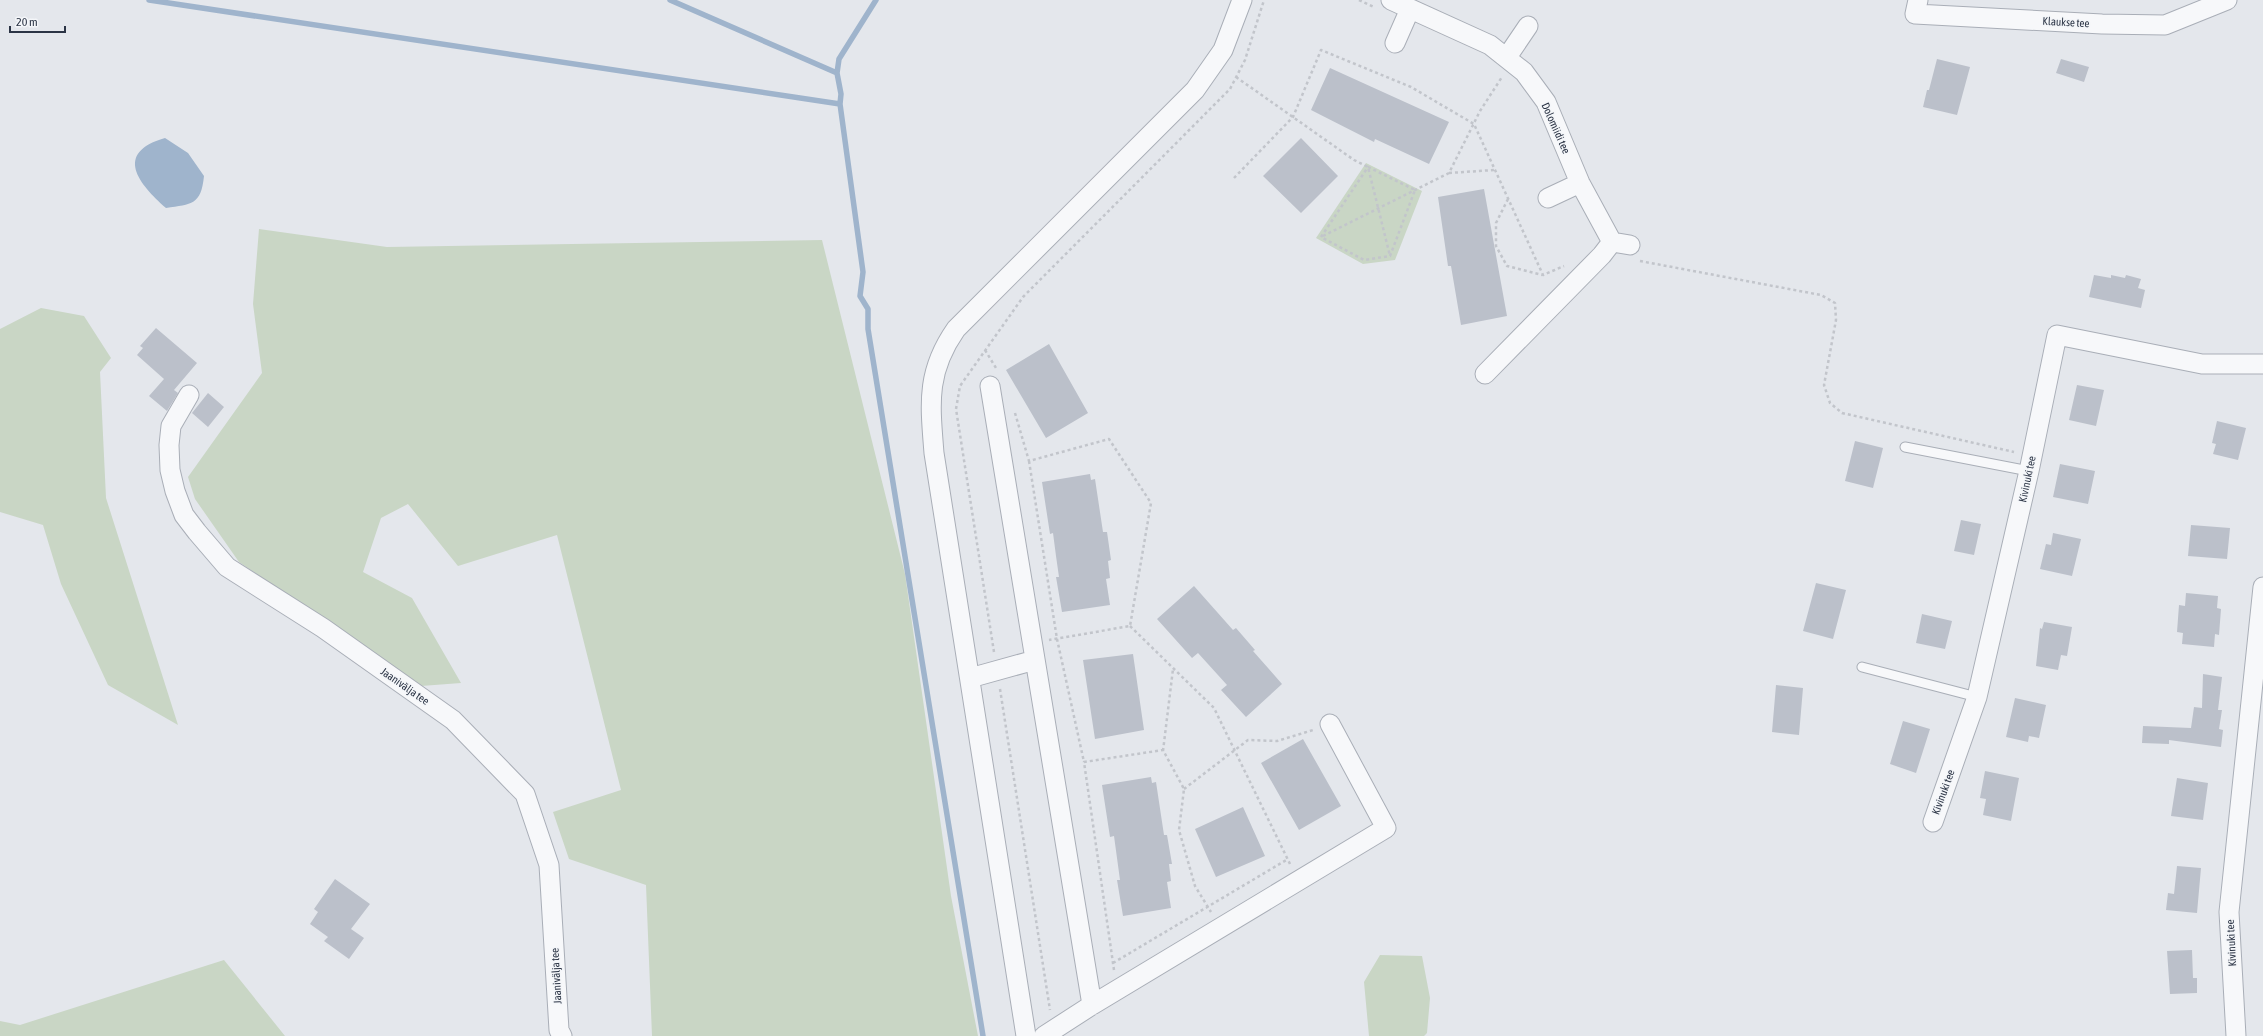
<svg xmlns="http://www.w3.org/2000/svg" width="2263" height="1036" font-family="'Asap Condensed',sans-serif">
	<rect width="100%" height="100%" fill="#e4e7ec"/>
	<path fill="#c9d6c5" d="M1366,163L1422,191L1395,260L1363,264L1316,238Z
		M259,229L387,247L822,240L905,574L951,896L978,1036H652L646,885L569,859L553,812L621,790L557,535L458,566L408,504L381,518L363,572L412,598L461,683L421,686L239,562L195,499L188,477L262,373L253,304Z
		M41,308L84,316L111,358L100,372L106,498L178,725L108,685L61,584L43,525L0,512V329Z
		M1380,955L1422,956L1430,998L1427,1033L1424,1036H1369L1364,982Z
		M224,960L285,1036H0V1021L20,1025Z"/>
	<path fill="#9fb4cc" d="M165,138L188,153L204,176C201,205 192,204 166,208C139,184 113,153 165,138Z"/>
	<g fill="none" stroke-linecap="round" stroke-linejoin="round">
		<path stroke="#9fb4cc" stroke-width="5.5" d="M149,0L840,104
			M670,0L837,73L841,94L840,104L863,272L860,296L868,309V329L983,1036
			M837,73L839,59L876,0"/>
	</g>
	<path fill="#bbc0ca" d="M1937,59L1970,67L1957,115L1923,107L1927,90H1929Z
		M2061,59L2089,67L2084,82L2056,73Z
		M1330,68L1449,122L1429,164L1375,139L1374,142L1311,110Z
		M1301,138L1338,176L1301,213L1263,176Z
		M1484,189L1507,316L1461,325L1451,266H1448L1438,197Z
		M2094,275L2111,278V275L2125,278L2126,275L2141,279L2138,288L2145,290L2141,308L2089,297Z
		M156,328L197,363L174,390L178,393L167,411L149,396L164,379L137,355L143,348L140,346Z
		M1049,344L1088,413L1046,438L1006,370Z
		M2077,385L2104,390L2096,426L2069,420Z
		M208,393L224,407L208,427L192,413Z
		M2217,421L2246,428L2238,460L2213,454L2216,444L2212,443Z
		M1855,441L1883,448L1873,488L1845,481Z
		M2060,464L2095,471L2088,504L2053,497Z
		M1090,474L1091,480L1095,479L1103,532H1107L1111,560L1108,561L1110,578L1106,579L1110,605L1062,612L1056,577H1059L1056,556L1053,533L1050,534L1042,482Z
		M1961,520L1981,524L1974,555L1954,551Z
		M2191,525L2230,528L2227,559L2188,556Z
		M2053,533L2081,539L2072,576L2040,569L2046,544L2051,545Z
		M1816,583L1846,590L1833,639L1803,631Z
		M1194,586L1233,630L1236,628L1255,650L1253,651L1282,684L1246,717L1221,690L1227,685L1198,653L1192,658L1157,619Z
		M2186,593L2218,596L2217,608L2221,609L2219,635L2215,634L2214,647L2182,644L2183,633L2177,632L2179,605L2185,606Z
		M1922,614L1952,621L1945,649L1916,643Z
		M2044,622L2072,627L2067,656L2061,655L2058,670L2036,666L2040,628L2042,629Z
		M1133,654L1144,730L1095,739L1083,660Z
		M2203,674L2222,677L2218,710H2222L2219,729L2223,730L2221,747L2169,740V744L2142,743L2143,726L2191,728L2194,707L2202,708Z
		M1776,685L1803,688L1799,735L1772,732Z
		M2015,698L2046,705L2039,738L2029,736L2028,742L2006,737Z
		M1903,721L1930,729L1916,773L1890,764Z
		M1303,739L1341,806L1299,830L1261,763Z
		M1985,771L2019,778L2011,821L1983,815L1986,799L1980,798Z
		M1151,777L1152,783L1156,782L1164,835H1167L1172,864H1169L1171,881L1167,882L1171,908L1123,916L1117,880H1120L1114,836L1110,837L1102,785Z
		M2177,778L2208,783L2203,820L2171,816Z
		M1243,807L1265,856L1216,877L1195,829Z
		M2177,866L2201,868L2197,913L2166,910L2168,893L2174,894Z
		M335,879L370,904L351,929L364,938L349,959L324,941L328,937L310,924L318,912L314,909Z
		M2192,950L2193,978H2197V993L2170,994L2167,951Z"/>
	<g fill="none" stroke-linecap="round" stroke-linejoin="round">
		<defs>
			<path id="service" d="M1905,447L2029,471
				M1862,667L1977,697"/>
			<path id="minor" d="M1391,0L1490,45L1524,72L1546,102L1580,183L1612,242L1630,245
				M1918,0L1915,14L2102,24L2165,25L2227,0
				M1395,43L1410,9
				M1507,57L1528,26
				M1548,198L1580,183
				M1485,374L1602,255L1612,242
				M990,386L1092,1005
				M189,395L171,426L169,445L170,470L175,491L184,515L197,532L227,567L323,628L453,720L525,794L549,865L559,1030L562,1036
				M970,678L1035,660
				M1933,822L1977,697L2029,471L2057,335L2202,364H2263
				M1026,1036L934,453C930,403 926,372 956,329L1195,90L1223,50L1242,0
				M1044,1036L1092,1005L1386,828L1330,724
				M2236,1036L2229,912L2263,587"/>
		</defs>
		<use href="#service" stroke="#a9aeb7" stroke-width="11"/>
		<use href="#minor" stroke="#a9aeb7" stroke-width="21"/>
		<path stroke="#c2c5cb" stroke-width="2.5" stroke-dasharray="3 3" stroke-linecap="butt" d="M1359,0L1374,7
			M1236,77L1354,160L1368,167L1390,256
			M1368,167L1415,190L1390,256L1364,260L1321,237Z
			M1449,173L1494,170
			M1234,178L1293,117L1321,50L1411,87L1474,124L1543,275L1564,266
			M1508,199L1496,223V246L1507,266L1542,275
			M1323,236L1449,173L1480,111L1502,77
			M1640,261L1821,295L1835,303L1836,320L1824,385L1830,403L1842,413L2014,452
			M985,350L996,368
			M1015,413L1029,461L1109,439L1151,503L1130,626L1049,640
			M1029,461L1057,639L1084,762
			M1130,626L1214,708L1290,864
			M994,652L956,409L960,386L1023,297L1230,89L1245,60L1264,0
			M1000,689L1050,1010
			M1163,751L1173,669
			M1184,789L1248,740L1277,741L1313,730
			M1113,963L1288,859
			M1114,970L1084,762L1163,750L1184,789L1179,830L1195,886L1211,912"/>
		<use href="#service" stroke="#f7f8fa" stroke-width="9"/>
		<use href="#minor" stroke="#f7f8fa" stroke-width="19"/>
	</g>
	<g text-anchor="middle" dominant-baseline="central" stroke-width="3" stroke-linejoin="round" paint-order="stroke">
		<g font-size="11" fill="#2b3445" stroke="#f4f6f9">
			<text transform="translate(2066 22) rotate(3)">Klaukse tee</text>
			<text transform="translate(1556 128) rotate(66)">Dolomiidi tee</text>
			<text transform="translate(2027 479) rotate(-78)">Kivinuki tee</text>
			<text transform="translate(405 686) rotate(35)">Jaanivälja tee</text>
			<text transform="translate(1943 792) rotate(-70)">Kivinuki tee</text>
			<text transform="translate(2231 943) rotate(-93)">Kivinuki tee</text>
			<text transform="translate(556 976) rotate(-93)">Jaanivälja tee</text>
		</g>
	</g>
	<path d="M10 26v6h55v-6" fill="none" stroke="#2b3445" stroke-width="2"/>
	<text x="16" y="26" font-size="12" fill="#2b3445" stroke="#f4f6f9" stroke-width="3" paint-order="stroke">20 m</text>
</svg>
